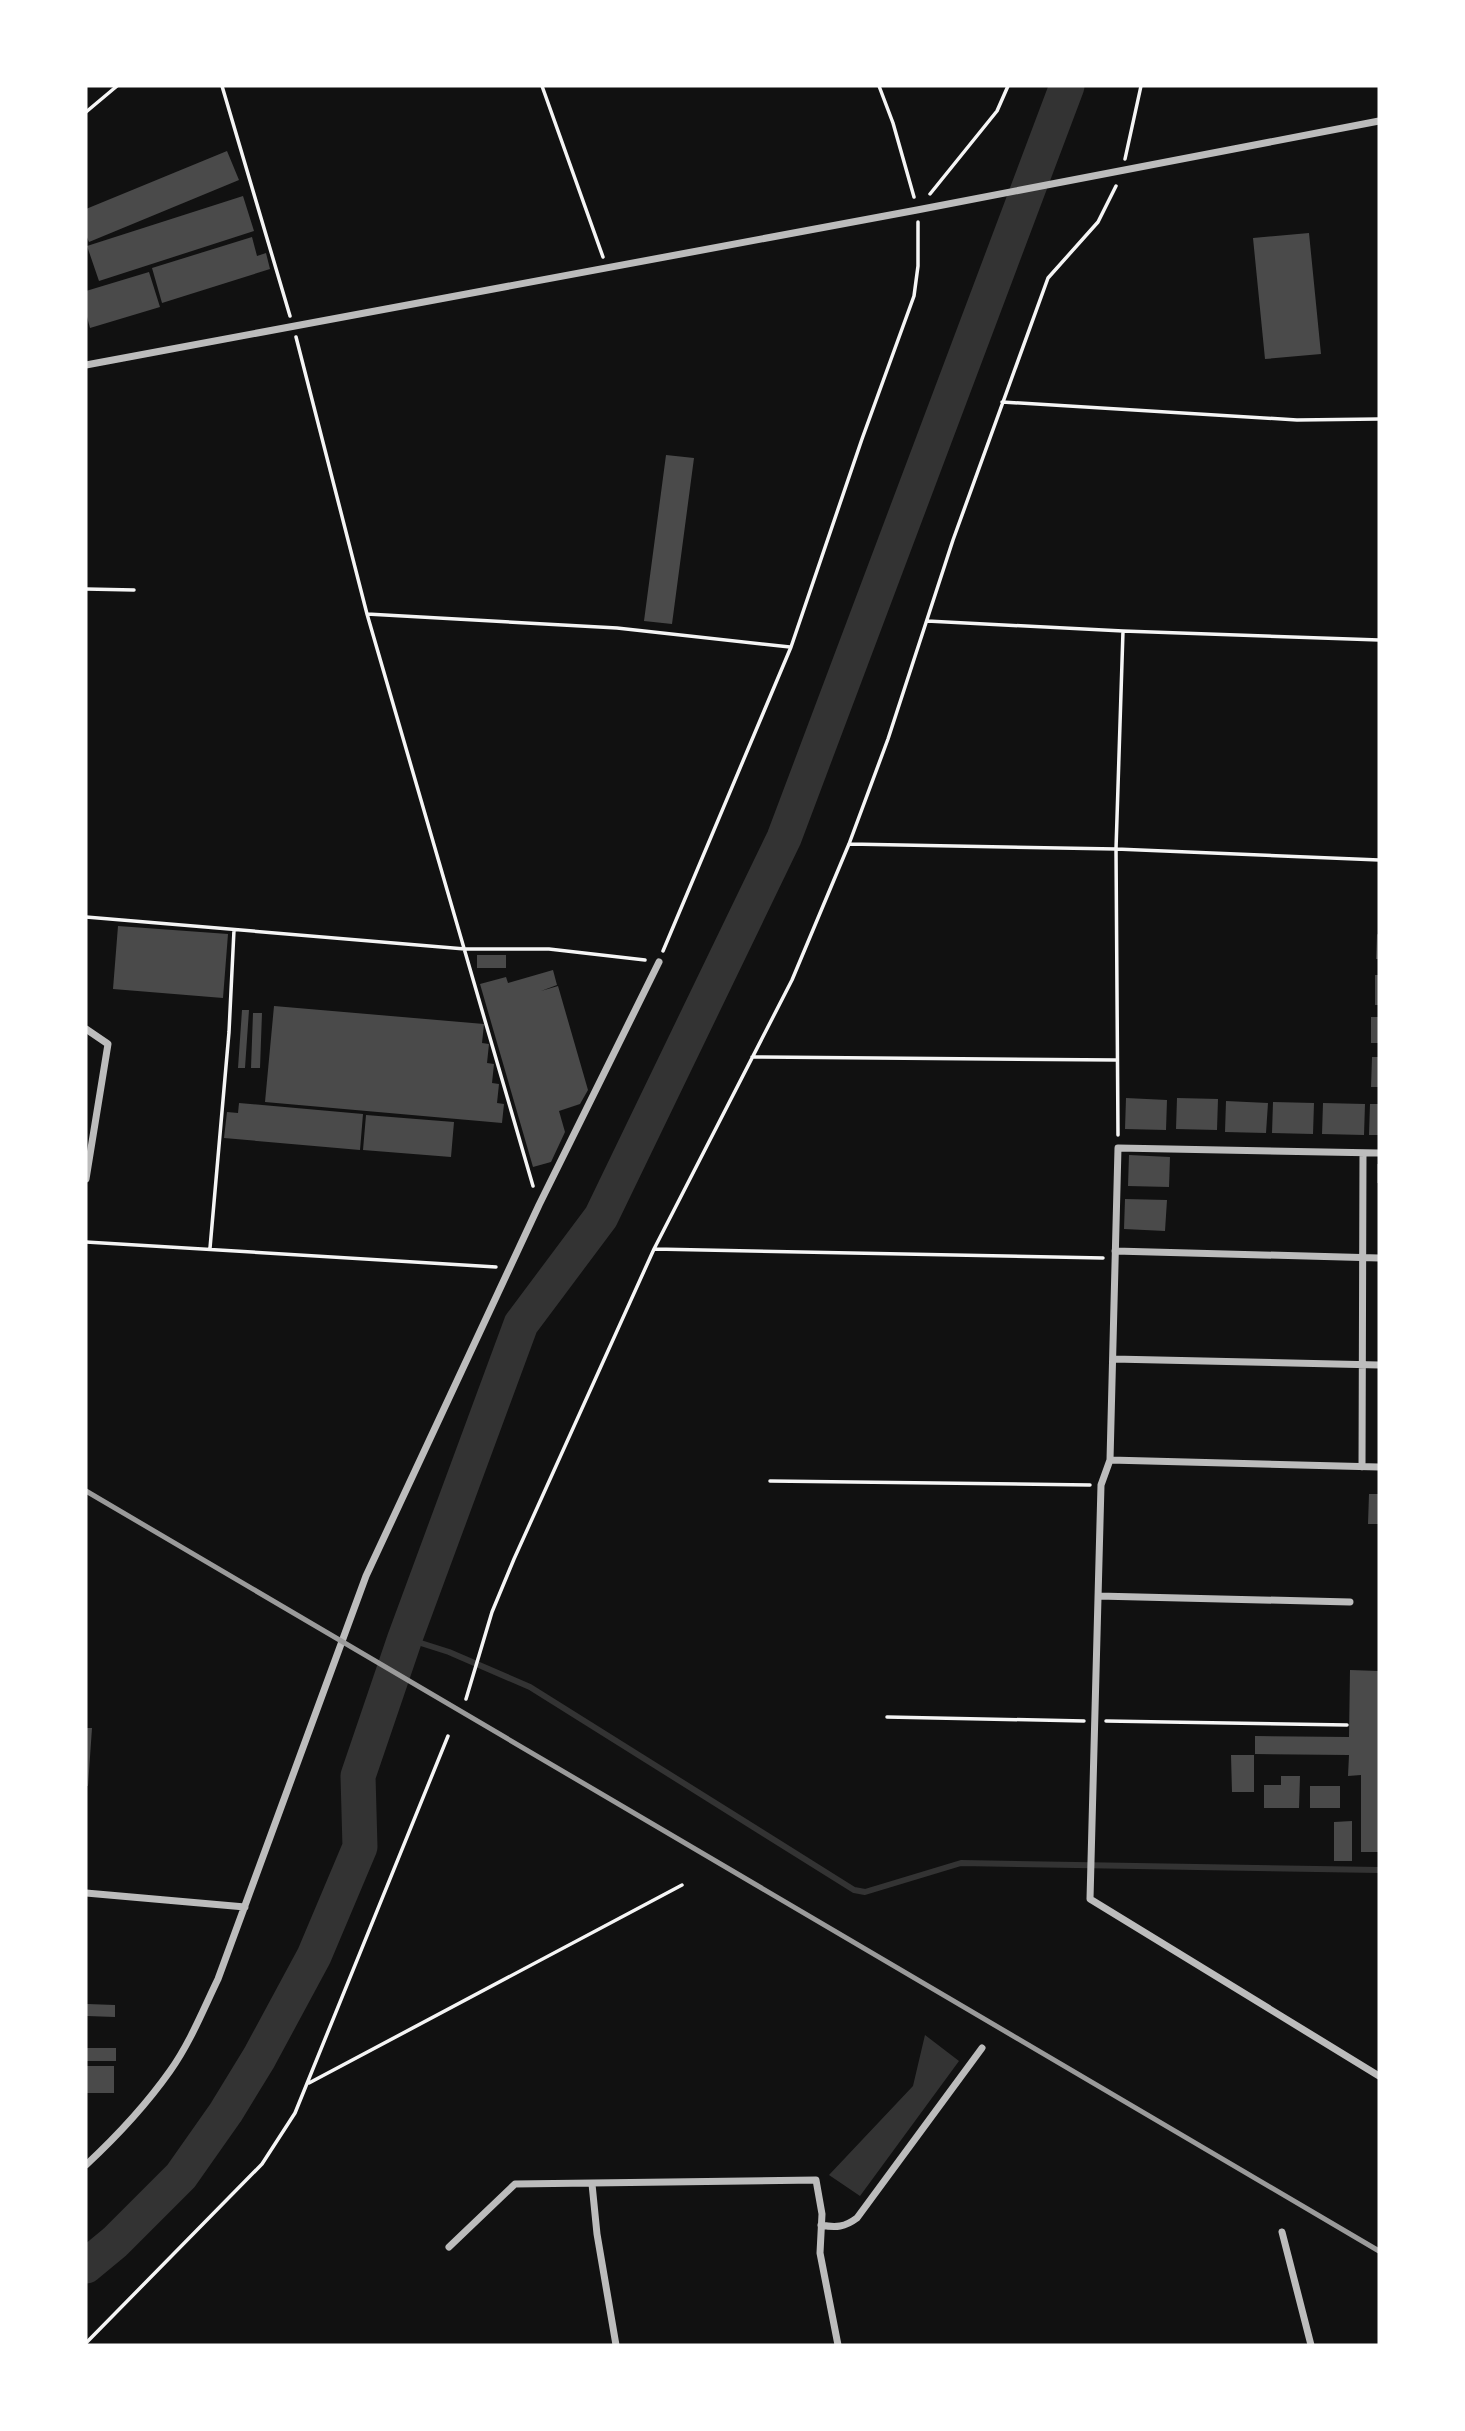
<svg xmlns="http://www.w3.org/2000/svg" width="1465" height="2431" font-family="'Source Sans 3',sans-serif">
	<rect width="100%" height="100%" fill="#111"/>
	<path fill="#333" d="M925,2035L959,2061L860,2196L829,2175L913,2086Z"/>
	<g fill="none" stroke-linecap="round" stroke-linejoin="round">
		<path stroke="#333" stroke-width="6" d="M405,1638L449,1652L530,1687L854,1890L865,1892L961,1863L1379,1870"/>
		<path stroke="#333" stroke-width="35" d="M86,2266L115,2242L181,2176L226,2112L259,2058L314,1956L360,1847L358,1776L405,1638L521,1324L601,1217L784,838L1067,86"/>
	</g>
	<path fill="#4a4a4a" d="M227,151L239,180L89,242L86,235V209Z
		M243,196L254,231L99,281L87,246Z
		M1309,233L1321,354L1265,359L1253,238Z
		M252,237L257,256L266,253L270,269L162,303L152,268Z
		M149,272L160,307L90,328L86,313V291Z
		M666,455L694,458L672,624L644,621Z
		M118,926L228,934L223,998L113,989Z
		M1377,934L1379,935V959H1376Z
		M477,955H506V968H477Z
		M553,970L557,985L541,991L558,986L588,1090L580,1104L559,1111L565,1132L551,1162L533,1167L480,984L506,977L508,983Z
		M1375,975H1379V1005H1375Z
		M274,1006L484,1024L482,1043L489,1044L487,1063L494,1064L492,1083L499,1084L497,1103L504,1104L502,1123L265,1102Z
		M242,1010H249L245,1068H238Z
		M253,1013H262L260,1068H251Z
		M1371,1017H1379V1043H1371Z
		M1372,1057H1379V1087H1371Z
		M1126,1098L1167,1100L1166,1130L1125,1129Z
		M1177,1098L1218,1099L1217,1130L1176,1129Z
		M1226,1101L1268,1103L1266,1133L1225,1132Z
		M1273,1102L1314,1103L1313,1134L1272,1133Z
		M239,1103L363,1114L360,1150L224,1138L227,1112L238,1113Z
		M1323,1103L1365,1104L1364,1135L1322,1134Z
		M1370,1104H1379V1135H1369Z
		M366,1115L454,1122L451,1157L363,1150Z
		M1129,1155L1170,1157L1169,1187L1128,1186Z
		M1377,1164H1379V1183H1377Z
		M1125,1199L1167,1200L1165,1231L1124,1229Z
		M1369,1494H1379V1524H1368Z
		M1350,1670L1379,1671V1852H1361V1775L1348,1776L1349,1755L1255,1754V1736L1349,1737Z
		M86,1728H92L88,1786H86Z
		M1231,1755H1254V1792H1232Z
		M1281,1776H1300L1299,1808H1264V1785H1281Z
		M1310,1786H1340V1808H1310Z
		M1352,1821V1861H1334V1822Z
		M87,2004L115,2005V2017L87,2016Z
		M86,2048H116V2061H86Z
		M86,2066H114V2093H86Z"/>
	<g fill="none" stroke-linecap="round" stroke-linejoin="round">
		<path stroke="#f5f5f5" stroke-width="3.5" d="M222,86L290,316
			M542,86L603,257
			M879,86L893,123L914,197
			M86,112L117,86
			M1125,159L1141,86
			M930,194L997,111L1008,86
			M296,337L367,614L533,1186
			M1002,402L1297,420L1379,419
			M86,589L134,590
			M367,614L617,628L790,647
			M927,621L1123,631L1379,640
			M849,844L1116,849L1379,860
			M86,917L465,949H549L645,960
			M663,951L791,647L862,439L914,296L918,266V222
			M752,1057L1117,1060
			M1118,1135L1116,849L1123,631
			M86,1242L496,1267
			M210,1248L229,1032L234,930
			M654,1249L1103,1258
			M770,1481L1090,1485
			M466,1699L492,1612L514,1559L654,1249L792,980L849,844L888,739L953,540L1048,278L1098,222L1116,186
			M887,1717L1084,1721
			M1106,1721L1347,1725
			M309,2083L682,1885
			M86,2343L262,2164L295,2113L448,1736"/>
		<path stroke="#bcbcbc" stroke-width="7" d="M86,365L917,210L1379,121
			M86,1029L108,1044L86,1179
			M1379,1153L1118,1148L1110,1460L1101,1485L1090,1899L1379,2076
			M1115,1251L1379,1258
			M1113,1359L1379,1365
			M1110,1460L1379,1467
			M1362,1467L1363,1153
			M1098,1596L1350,1602
			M86,1893L245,1907
			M86,2165C116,2137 146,2105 170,2071C190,2043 203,2010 218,1979L366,1576L539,1205L659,962
			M592,2184L597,2234L616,2345
			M821,2225C836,2228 845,2227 857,2218L982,2048
			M1282,2232L1311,2345
			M449,2247L515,2184L816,2180L822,2214L820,2253L838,2345"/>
		<path stroke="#9a9a9a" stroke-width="5" d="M86,1491L1379,2251"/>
	</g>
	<rect width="1465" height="2431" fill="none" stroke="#ffffff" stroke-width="175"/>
</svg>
